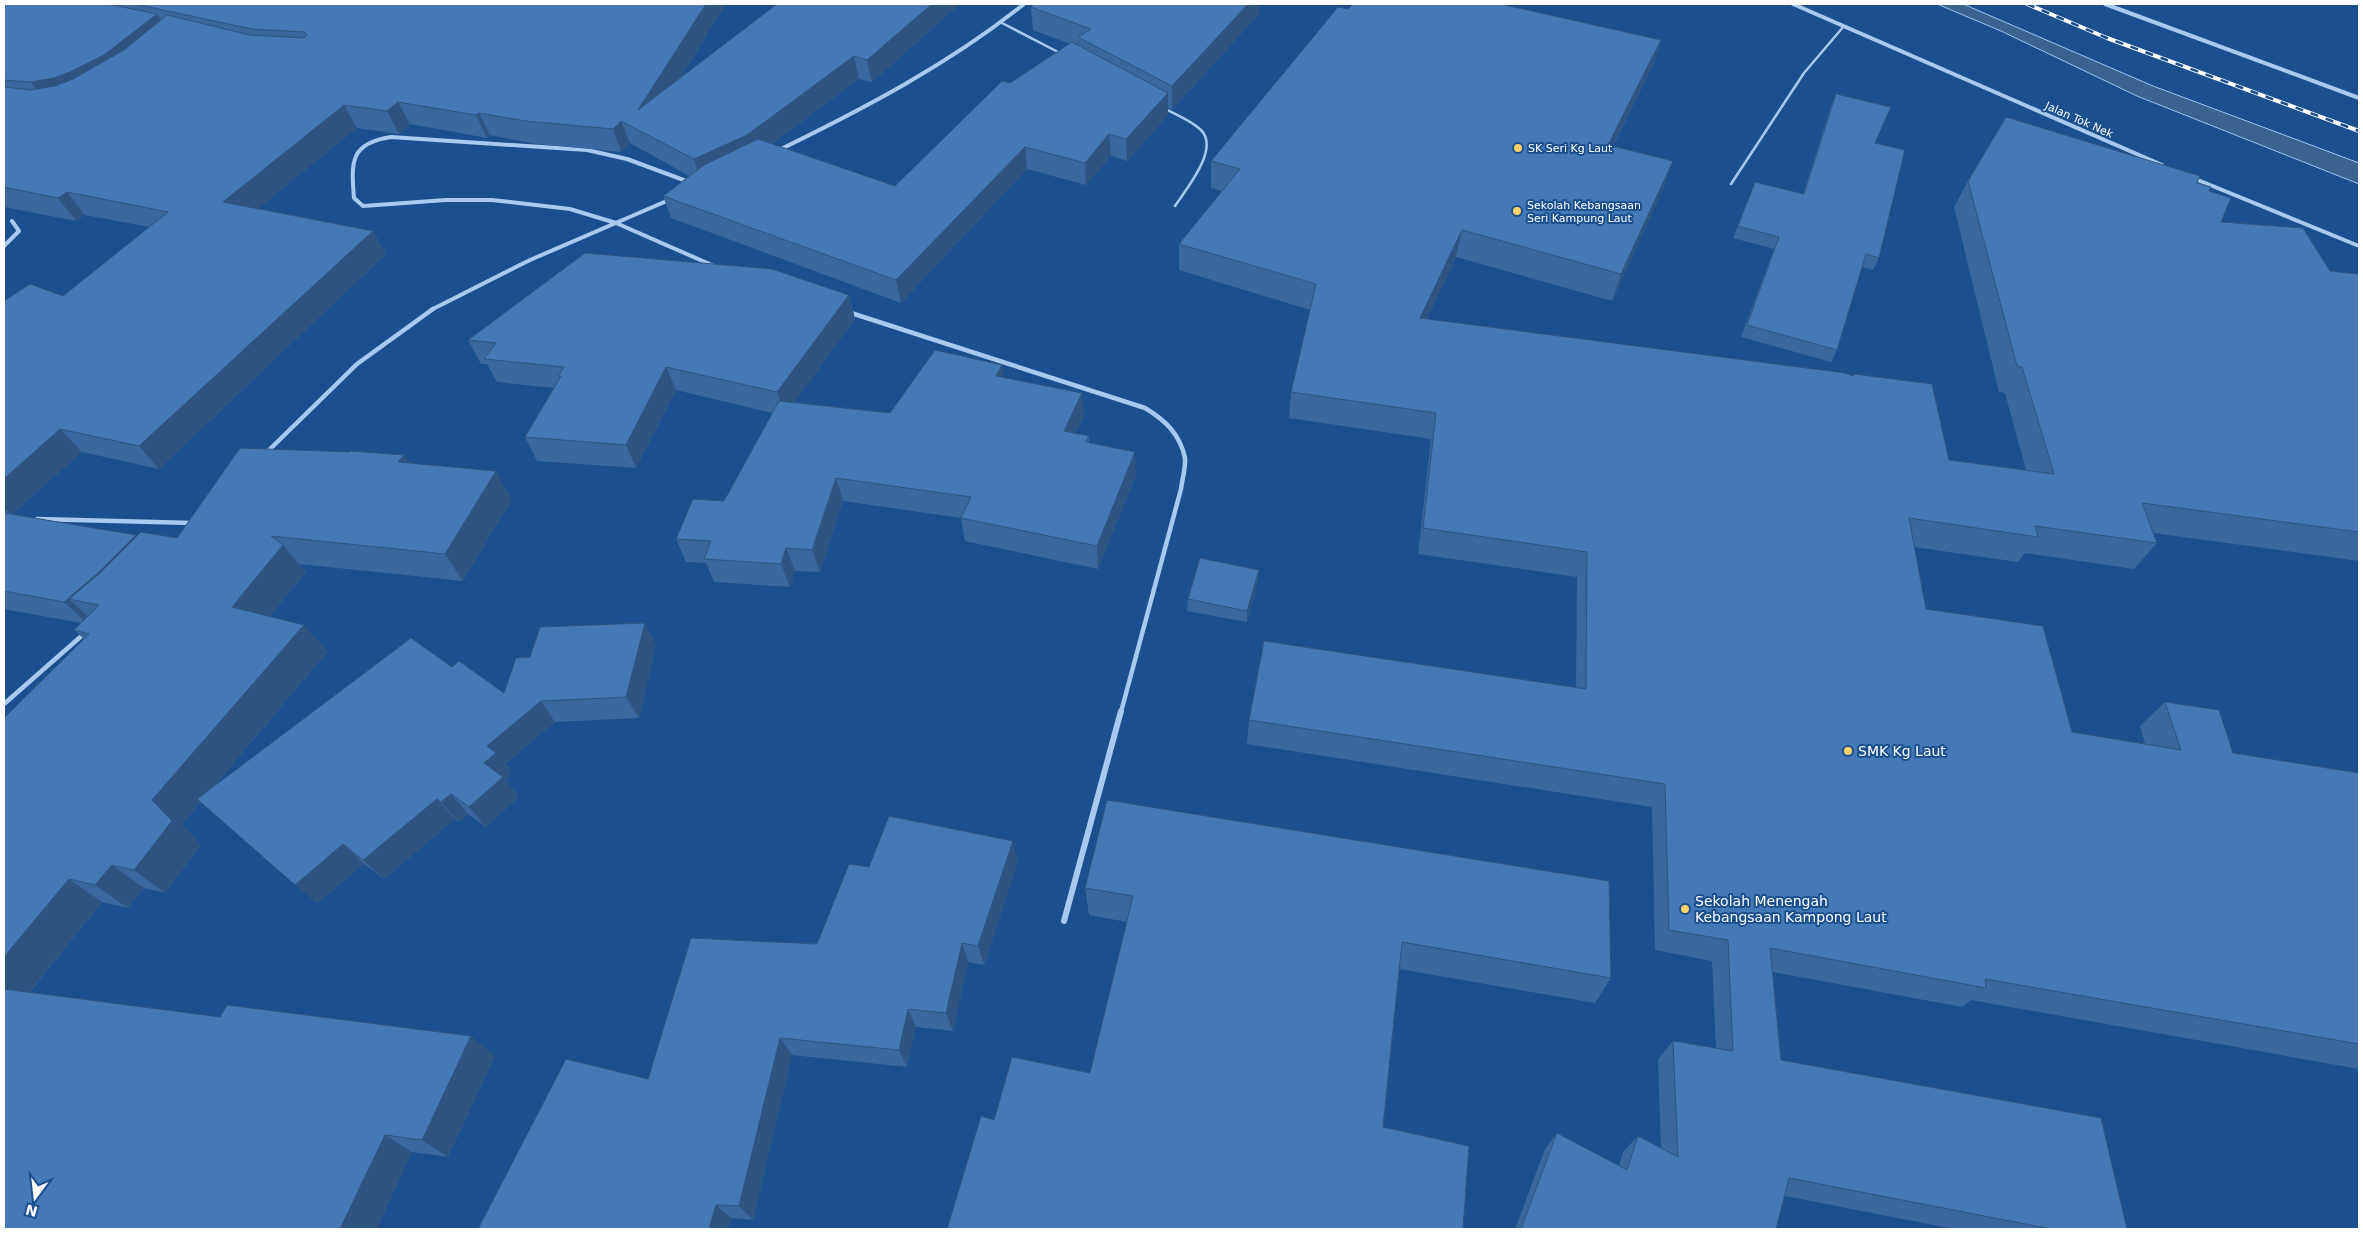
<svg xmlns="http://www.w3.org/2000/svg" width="2363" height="1233" font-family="'DejaVu Sans',sans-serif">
	<rect width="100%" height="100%" fill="#1b4f8f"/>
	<path fill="#3c6290" stroke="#9cc4f0" d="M1937,4H1963L2153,86L2359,163V184L2137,96L2001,31Z"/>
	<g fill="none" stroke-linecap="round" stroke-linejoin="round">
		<path stroke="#a9c9ee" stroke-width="2.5" d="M1002,23L1060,53
			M1164,108C1176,115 1191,120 1201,130C1220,149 1186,189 1175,206
			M1731,184L1804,73L1844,26"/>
		<path stroke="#a9c9ee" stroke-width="4" d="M1793,4L2162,165
			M2105,4L2359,98
			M779,150C865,108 949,64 1024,4
			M2193,178L2359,246
			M689,182L627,159L587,150L391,137C350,143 351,162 354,198L363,206L446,200H492L570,209L616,223L714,266
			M4,246L19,231L12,221
			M431,310L530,260L669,200"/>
		<path stroke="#a9c9ee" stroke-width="4.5" d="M848,312L1145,408C1165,420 1180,434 1185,458C1186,467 1182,480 1181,489L1121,712
			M266,453L357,364L433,309
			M37,519L193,523
			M4,704L86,632"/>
		<path stroke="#a9c9ee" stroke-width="6" d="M1064,921L1121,711"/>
		<defs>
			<path id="rail" d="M2027,4L2107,38L2359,131"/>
		</defs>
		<use href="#rail" stroke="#fff" stroke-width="4"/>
		<use href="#rail" stroke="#1b4f8f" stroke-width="2.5" stroke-dasharray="8" stroke-linecap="butt"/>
	</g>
	<path fill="#3a679d" d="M4,4H726L680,78L960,4L872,82L859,79L772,144L895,186L1010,83L1070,44L1033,30L1031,7L1259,14L1172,110L1168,108V115L1127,161L1111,156L1086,185L1027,169L901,303L671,218L663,196L689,176L630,143L621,152L536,144L490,135L487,138L410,124L399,134L357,128L258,208L373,231L386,254L159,469L82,452L12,514L137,536L177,538L409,463L512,499L463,581L299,564L306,572L270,616L328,651L216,784L452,667L504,693L530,657L656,645L639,718L555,722L505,764L512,773L505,780L519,797L486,827L468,814L459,822L455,819L384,879L364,864L317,903L201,802L182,824L201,845L165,893L144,888L128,908L102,902L30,992L495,1056L448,1157L412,1152L4,1229V718L84,639L74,630L81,623L4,609V301L63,296L149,227L85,215L76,221L4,207Z
		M1348,9L1661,40L1653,65L1613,146L1673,161L1664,187L1612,301L1456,257L1427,319L1949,460L2026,470L2005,393L1999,392L1954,207L1968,181L2197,183L2209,191L2221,222L2330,271L2359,274V561L2153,533L2157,543L2134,569L2025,553L2018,562L1914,547L1926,609L2072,732L2145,744L2140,726L2165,702L2233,753L2359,773V1069L1971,1000L1962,1007L1772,972L1781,1060L2127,1229H1954L1785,1196L1776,1229H1515L1545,1149L1557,1133L1619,1166L1623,1152L1638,1136L1661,1148L1658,1059L1673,1041L1716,1048L1712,961L1655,950L1652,807L1247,744L1249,720L1576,687L1577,577L1418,554L1431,439L1289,418L1291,392L1310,310L1179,270V244L1222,191L1211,188V161Z
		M1836,94L1875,143L1879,258L1873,270L1862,267L1837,350L1831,362L1741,337L1774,249L1733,238L1755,182L1803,194L1831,106Z
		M849,295L855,319L794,402L890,413L1004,377L1084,416L1076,433L1089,436V442L1136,475L1098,569L965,541L961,518L843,501L820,572L795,571L790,587L714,582L706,563L686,562L676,539L724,501L772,413L676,390L636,468L537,461L525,437L554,388L497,382L487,364H481L468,340Z
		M1258,581L1247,622L1187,611L1188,599Z
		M1018,862L984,965L968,962L953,1031L916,1027L907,1067L792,1055L753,1220L731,1218L728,1229L648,1079L817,944L869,867Z
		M1085,888L1611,978L1595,1003L1399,969L947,1229L994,1120L1090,1073L1127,922L1089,915Z"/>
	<path fill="#305480" d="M706,4H726L646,133L638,110Z
		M932,4H960L872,82L867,60Z
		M1248,4H1259V14L1172,110V86Z
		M157,14L171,36L47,105L31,82Z
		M1661,40L1653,65L1600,171L1608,145Z
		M854,56L859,79L754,157L701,182L694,159Z
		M1168,93V115L1127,161L1126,139Z
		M398,102L410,124L399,134L387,111Z
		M344,105L357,128L238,225L223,202Z
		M479,113L490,135L487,138L476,115Z
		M621,121L630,143L621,152L613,129Z
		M1109,134L1111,156L1086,185L1085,163Z
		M1025,147L1027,169L901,303L896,280Z
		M1673,161L1664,187L1612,301L1621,274Z
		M67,192L85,215L76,221L58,198Z
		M1462,230L1456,257L1415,345L1420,318Z
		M373,231L386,254L159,469L139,446Z
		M849,295L855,319L785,416L777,392Z
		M1002,365L1005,388L996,376Z
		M666,367L676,390L636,468L626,445Z
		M1082,393L1084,416L1066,454L1064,431Z
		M60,429L82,452L11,515L4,508V479Z
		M1135,452L1136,475L1098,569L1097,546Z
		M404,455L422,483L398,462Z
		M496,471L512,499L463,581L445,554Z
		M836,478L843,501L820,572L812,550Z
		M136,535L157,558L99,605L69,599L92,620L88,624L64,602Z
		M283,545L306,572L256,633L232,607Z
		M786,548L795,571L790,587L781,564Z
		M1259,570L1258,581L1247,622V611Z
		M645,623L656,645L639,718L626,697Z
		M304,625L328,651L182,824L201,845L165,893L134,870L152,800Z
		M541,701L555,722L505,764L512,773L505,780L519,797L486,827L469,807L484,763L487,746Z
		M451,794L468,814L459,822L441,802Z
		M437,799L455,819L384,879L363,860Z
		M1013,841L1018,862L984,965L978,946Z
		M343,844L364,864L317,903L295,885Z
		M112,865L144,888L128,908L95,885Z
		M69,879L102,902L18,1006L4,998V957Z
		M962,943L968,962L953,1031L946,1013Z
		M908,1009L916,1027L907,1067L899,1050Z
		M471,1036L495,1056L448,1157L422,1140Z
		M780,1038L792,1055L753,1220L739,1206Z
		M385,1135L412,1152L377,1229H340Z
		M716,1205L731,1218L728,1229H709Z"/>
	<path fill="#4478b7" stroke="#305480" d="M4,4H108L157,14L104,55L70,72L54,78L31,82L4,80Z
		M135,4H706L638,110L777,4H932L867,60L854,56L747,135L694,159L621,121L613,129L526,121L479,113L476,115L398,102L387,111L344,105L223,202L373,231L139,446L60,429L4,479V301L30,284L63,296L168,212L67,192L58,198L4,187V87L31,90L55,86L73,79L124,50L167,15L250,35L304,38L307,35L304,32L252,29Z
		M1034,4H1248L1172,86L1078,37L1091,29L1031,7Z
		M1353,4H1501L1661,40L1608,145L1673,161L1621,274L1462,230L1420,318L1845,373L1853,376L1854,374L1932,384L1949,460L2054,474L2022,367L2017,366L1968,181L2006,117L2200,176L2197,183L2211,187L2209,191L2231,198L2221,222L2303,228L2330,271L2359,274V532L2142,503L2157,543L2035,526L2038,537L1909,518L1926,609L2043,626L2072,732L2181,750L2165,702L2219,710L2233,753L2359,773V1044L1985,979L1986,988L1770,948L1781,1060L2101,1118L2127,1229H2051L1789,1178L1776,1229H1521L1557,1133L1627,1170L1638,1136L1678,1157L1673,1041L1733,1051L1728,940L1669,930L1665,784L1249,720L1264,641L1586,689L1587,552L1423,528L1436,413L1291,392L1316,284L1179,244L1240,169L1211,161L1338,7L1348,9Z
		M1072,42L1168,93L1126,139L1109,134L1085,163L1025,147L896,280L663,196L704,165L758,139L895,186L1002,81L1010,83Z
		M1836,94L1891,107L1875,143L1905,150L1879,258L1866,254L1837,350L1747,325L1779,237L1738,226L1755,182L1804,194Z
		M585,253L772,269L849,295L777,392L666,367L626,445L525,437L561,376H558L564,367L484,359L496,343L468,340Z
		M935,350L1002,365L996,376L1082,393L1064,431L1089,436L1086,442L1135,452L1097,546L961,518L971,497L836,478L812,550L786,548L781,564L704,559L711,541L676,539L693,499L724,501L779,401L890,413Z
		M240,448L350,452L351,451L404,455L398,462L496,471L445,554L271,536L283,545L232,607L304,625L152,800L172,821L134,870L112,865L95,885L69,879L4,957V718L89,634L74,630L99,605L69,599L100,573L141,532L177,538Z
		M4,513L136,535L99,572L64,602L4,591Z
		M1200,558L1259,570L1247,611L1188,599Z
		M645,623L626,697L541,701L487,746L496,753L484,763L503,777L469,807L451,794L441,802L437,799L363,860L343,844L295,885L197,799L411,638L452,667L459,661L504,693L516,658L530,657L540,627Z
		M1107,800L1609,881L1611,978L1402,942L1383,1127L1469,1146L1463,1229H947L981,1116L994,1120L1012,1057L1090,1073L1133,896L1085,888Z
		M889,816L1013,841L978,946L962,943L946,1013L908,1009L899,1050L780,1038L739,1206L716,1205L709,1229H478L566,1059L648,1079L691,938L817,944L849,864L869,867Z
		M4,989L220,1017L227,1005L471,1036L422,1140L385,1135L340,1229H4Z"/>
	<g fill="#ffd166" stroke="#1b4f8f" stroke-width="2">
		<circle cx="1518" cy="148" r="5"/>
		<circle cx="1517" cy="211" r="5"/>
		<circle cx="1848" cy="751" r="5"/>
		<circle cx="1685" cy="909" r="5"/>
	</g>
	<g text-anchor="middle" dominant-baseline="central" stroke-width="4" stroke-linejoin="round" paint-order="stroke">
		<g font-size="11" fill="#fff" stroke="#1b4f8f">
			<text transform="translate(2079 120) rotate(24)">Jalan Tok Nek</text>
		</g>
		<g font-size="11" fill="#fff" stroke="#1b4f8f" text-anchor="start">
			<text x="1528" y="148">SK Seri Kg Laut</text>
			<text x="1527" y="205">Sekolah Kebangsaan<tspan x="1527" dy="13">Seri Kampung Laut</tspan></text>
		</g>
		<g font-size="14" fill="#fff" stroke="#1b4f8f" text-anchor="start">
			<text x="1858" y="751">SMK Kg Laut</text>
			<text x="1695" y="901">Sekolah Menengah<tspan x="1695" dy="16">Kebangsaan Kampong Laut</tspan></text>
		</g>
	</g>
	<rect width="2363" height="1233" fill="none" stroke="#ffffff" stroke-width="10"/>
	<g transform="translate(35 1198) rotate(195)" stroke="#1b4f8f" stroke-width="4" paint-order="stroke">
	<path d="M0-4L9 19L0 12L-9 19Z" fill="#ffffff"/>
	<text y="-8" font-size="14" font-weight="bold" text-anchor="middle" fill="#ffffff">N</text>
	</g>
</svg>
